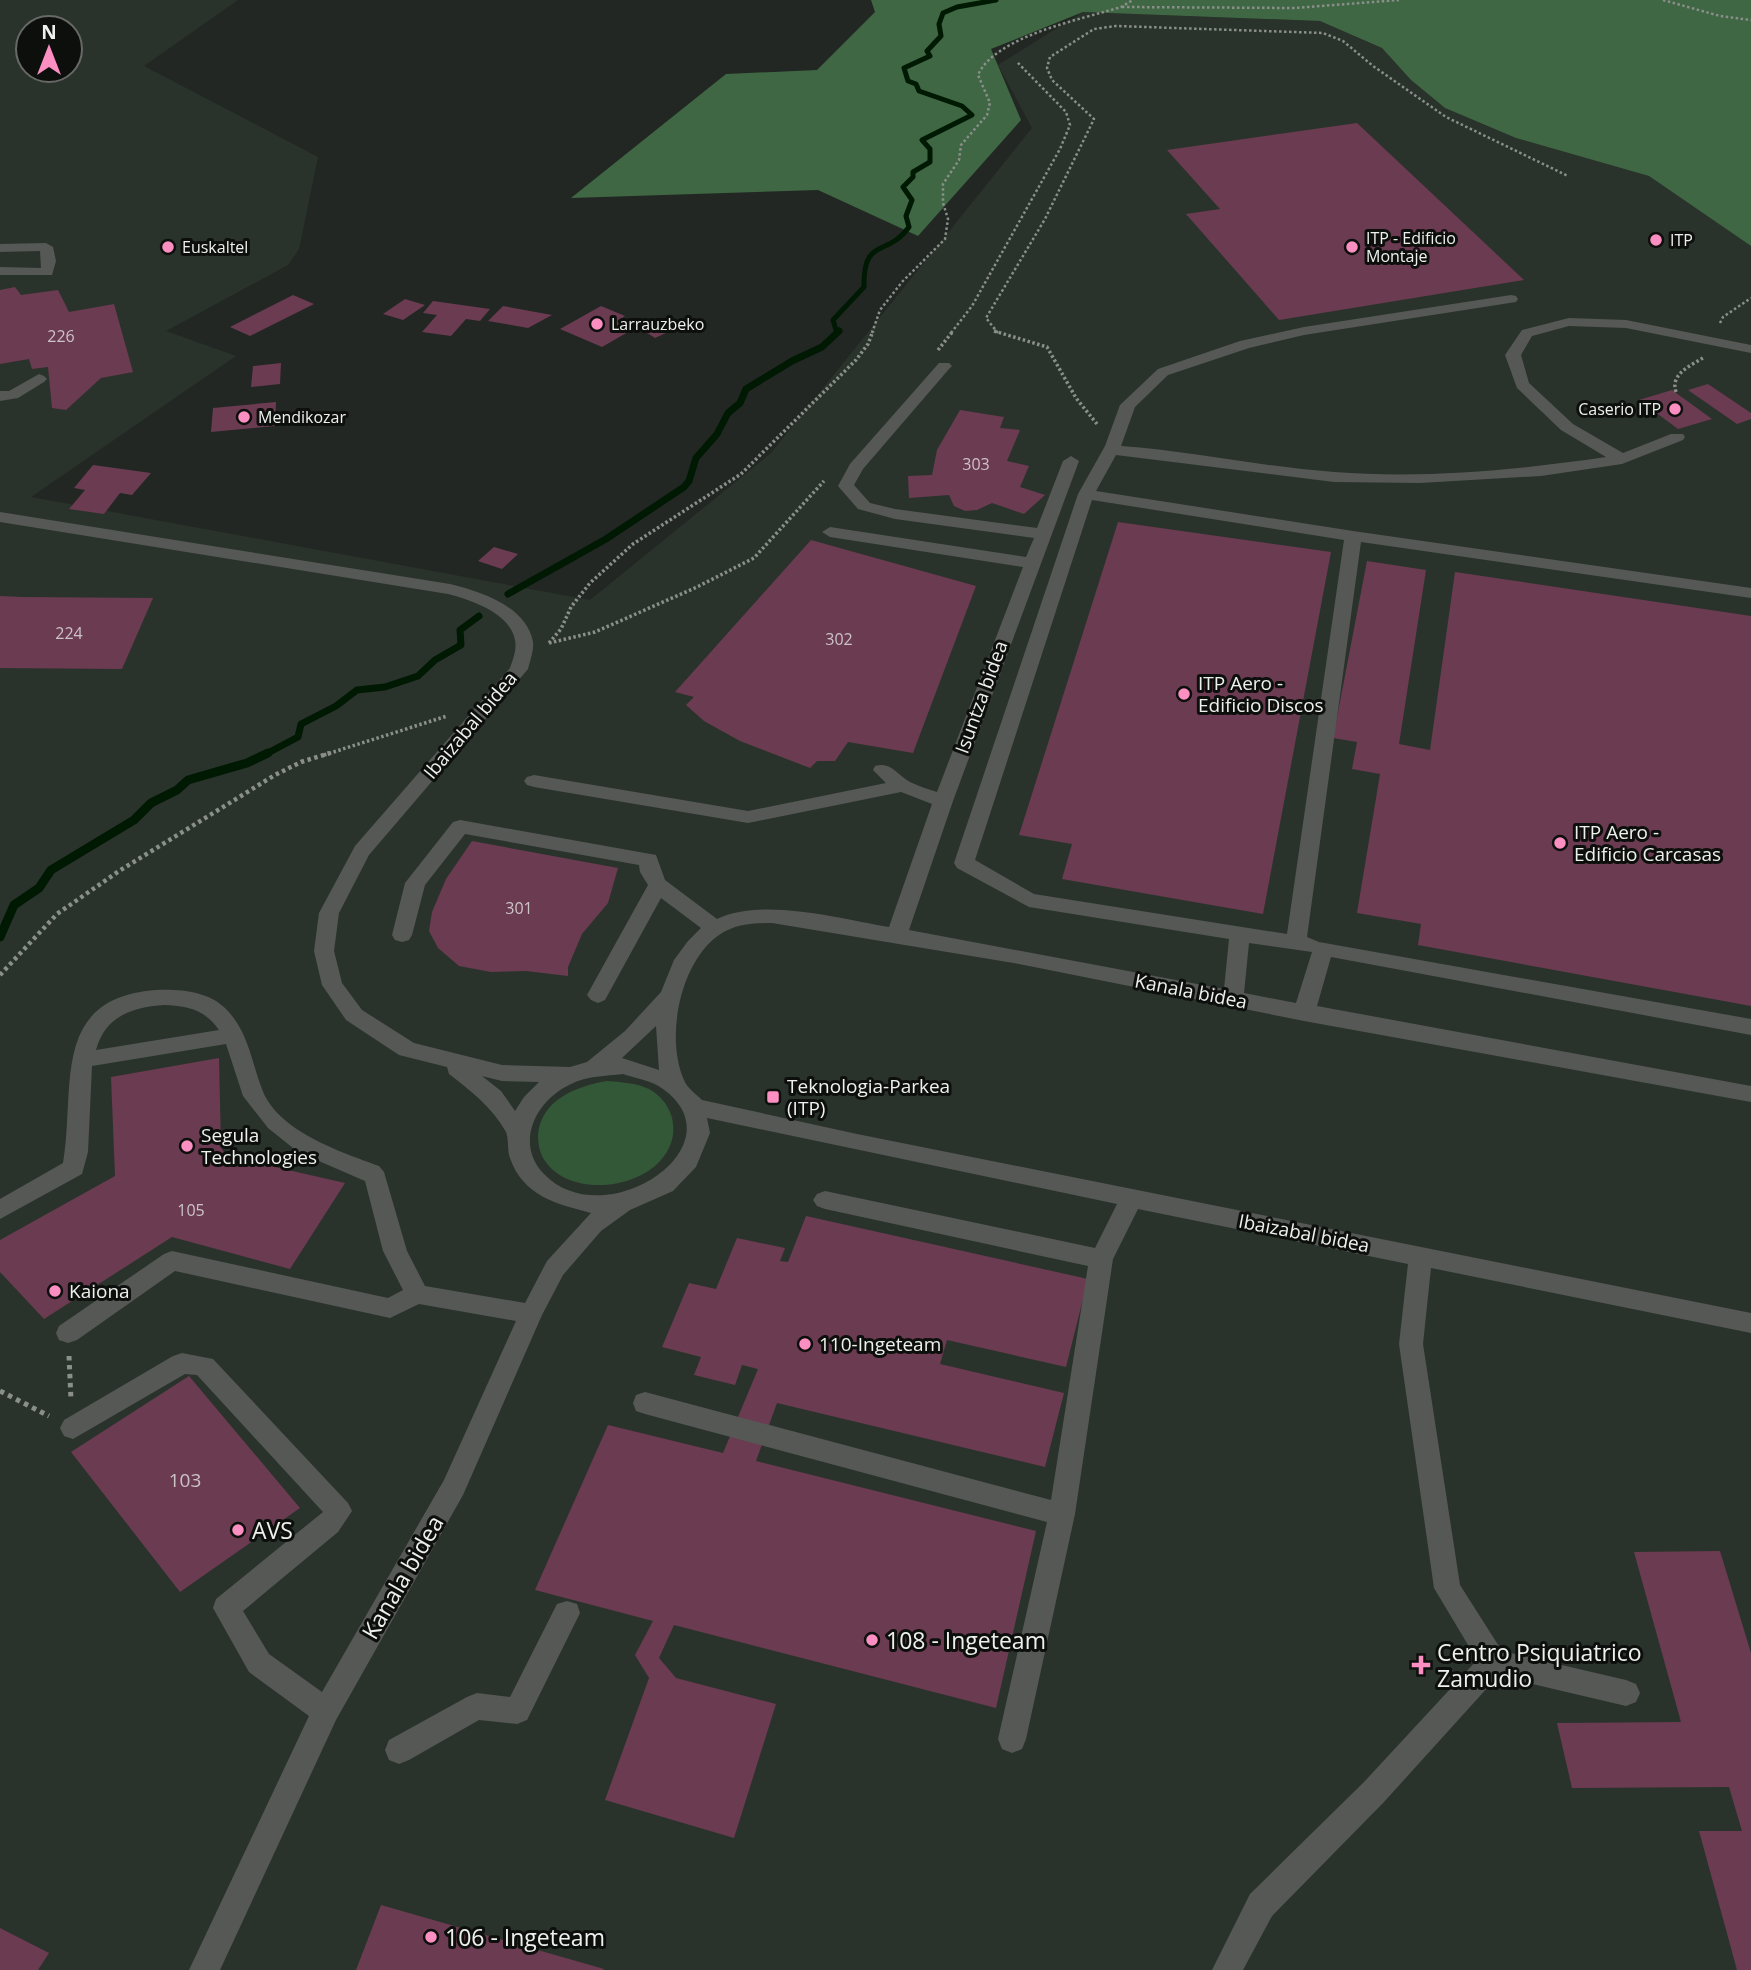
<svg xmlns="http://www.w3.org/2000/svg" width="1751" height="1970" font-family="'Open Sans',sans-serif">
	<rect width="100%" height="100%" fill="#222723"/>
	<path fill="#2a332b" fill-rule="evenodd" d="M0,0H238L144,66L318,157L299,249L288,265L166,331L236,356L31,497L590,600L771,453L1032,128L998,65L1083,12L1320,21L1382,48L1411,80L1445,108L1516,138L1649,176L1751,246V1970H0ZM28,28H70V70H28Z"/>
	<path fill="#335837" d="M607,1081C621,1082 636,1083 649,1089C676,1104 682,1138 660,1161C634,1190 569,1196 545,1161C540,1154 538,1144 538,1136C540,1100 577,1086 607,1081Z"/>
	<path fill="#3f6743" d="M871,0H1751V246L1649,176L1516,138L1445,108L1411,80L1382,48L1320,21L1083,12L991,49L1021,120L918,236L818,190L571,198L726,74L817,70L875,12Z"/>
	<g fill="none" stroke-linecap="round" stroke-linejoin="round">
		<path stroke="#001903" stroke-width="5" d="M837,333L833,320L864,287C863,236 887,258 909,227L906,216L912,200L903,187L913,177V172L930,162V149L922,140L972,115L962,106L919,91L916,84L908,81L904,68L930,56L927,51L941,36L939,24L943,13L957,7L996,0"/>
		<path stroke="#001903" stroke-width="7" d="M508,594L606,539L684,487L689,481L696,458L717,434L728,413L740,403L746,389L792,361L822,347L839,331
			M264,755L298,737L301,724L336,706L357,690L385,687L418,676L435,660L461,645L460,630L479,616"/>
		<path stroke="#001903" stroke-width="9" d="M0,937L14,905L39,888L51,870L134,820L151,803L177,790L188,780L247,763L268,753"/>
	</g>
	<path fill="#6b3b51" d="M1357,123L1524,280L1279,320L1186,214L1220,209L1167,150Z
		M15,287L21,295L58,290L69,312L114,304L133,372L101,378L66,410L52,408L48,367L32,369L29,359L0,364V290Z
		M293,295L314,304L250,336L230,327Z
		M405,299L425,305L403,320L383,314Z
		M433,301L490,309L480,321L466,319L451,336L422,332L437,315L423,313Z
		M503,306L552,315L528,328L488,321Z
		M601,306L625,316L617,321L635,328L602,347L560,329Z
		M665,319L679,327L655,338L641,329Z
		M281,363L280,384L251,387L253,366Z
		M1708,384L1751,413V419L1737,424L1688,390Z
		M1672,390L1712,419L1678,429L1639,400Z
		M276,402L275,426L211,432L213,408Z
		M960,410L1004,417L1000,428L1020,430L1007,461L1029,466L1020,487L1045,495L1024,514L992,503L977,510L965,511L954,506L949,495L909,498L908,476L932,475L937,450Z
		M93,465L151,473L132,495L120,493L104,514L69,509L85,490L74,488Z
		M1118,522L1331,552L1263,914L1062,879L1072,844L1019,835Z
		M811,540L976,586L913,753L848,742L835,761H817L810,768L740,741L704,721L686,705L694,697L675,692Z
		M494,547L518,554L502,569L478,561Z
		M1367,561L1426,570L1399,744L1430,750L1455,572L1751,616V1006L1418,945L1421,924L1357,913L1380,774L1352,769L1357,742L1333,738Z
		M0,596L22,597L153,598L122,669L0,668Z
		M472,841L618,868L608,903L582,934L568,967V976L526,971L491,972L459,966L438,948L429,931L432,912L446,879Z
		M219,1058L221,1147L226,1156L345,1183L290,1269L172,1237L44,1319L0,1272V1240L115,1176L111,1077Z
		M806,1216L1088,1279L1066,1367L947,1340L940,1364L1064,1393L1045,1467L777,1403L756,1461L1036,1531L996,1708L674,1625L659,1658L676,1678L776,1704L734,1838L605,1800L649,1678L635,1655L653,1621L535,1590L608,1425L723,1453L758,1369L742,1365L735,1385L694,1375L701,1357L662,1347L689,1283L716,1289L737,1238L785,1248L780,1261L788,1262Z
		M189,1376L300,1508L180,1592L71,1452Z
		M1720,1551L1751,1653V1970H1737L1699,1831H1742L1729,1787L1572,1788L1557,1723L1681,1722L1634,1552Z
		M381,1905L604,1969L603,1970H356Z
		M0,1928L49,1953L38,1970H0Z"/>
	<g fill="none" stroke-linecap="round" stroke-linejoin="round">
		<path stroke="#8b8f8b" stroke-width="2.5" stroke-dasharray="2.5 2.5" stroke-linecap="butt" d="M1663,0L1720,16L1751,20
			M1122,7L1295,8L1399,0
			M1720,323L1723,317L1751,298
			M872,333L880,310L902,282L945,239L948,219L943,203V184L959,160L961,145L987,115L990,103L978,75C995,36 1083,19 1121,7L1133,0
			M951,333L972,306L1060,149L1070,125L1066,112L1017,62
			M998,333L986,318L1045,219L1094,119L1052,80L1047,68L1050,57L1094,29L1116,26L1323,33L1343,41L1373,66L1446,117L1568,176"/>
		<path stroke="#8b8f8b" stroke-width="3.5" stroke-dasharray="2.5 2.5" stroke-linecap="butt" d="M994,331L1047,347L1076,398L1097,424
			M938,350L953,331
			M1676,392C1670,374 1690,366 1703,358
			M549,643L561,629L571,607L590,583L633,544L741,474L856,360L868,344L873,331
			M549,643L595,632L697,587L754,558L824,481
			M324,755L447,716"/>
		<path stroke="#8b8f8b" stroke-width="4.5" stroke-dasharray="3.5 3.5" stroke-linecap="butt" d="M0,975L57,914L119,871L275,775L301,762L330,753"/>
		<path stroke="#8b8f8b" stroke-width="5" stroke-dasharray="4.5 4.5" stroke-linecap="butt" d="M69,1356L71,1400
			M0,1391L49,1416"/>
		<path fill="#565856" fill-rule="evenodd" d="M46,243L53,247L56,261L52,275H0V267L41,268L40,251L0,252V244Z
			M1511,295L1516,296L1518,299L1516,302L1304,335L1249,348L1168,375L1135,407L1121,446C1192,451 1263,467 1334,472C1424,479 1517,470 1606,457L1561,430L1517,388L1505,355L1522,330L1569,318L1626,320L1751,345V353L1626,328L1569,326L1532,336L1521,355L1529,383L1573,424L1623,453L1671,434H1683L1685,437L1683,440L1622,464L1541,476L1420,483L1334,482L1116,455L1096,491L1353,531L1751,588V598L1361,542L1307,937L1319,942L1751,1019V1035L1331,957L1317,1006L1751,1086V1102L1304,1021L1019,964L772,923C753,923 735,924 719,935C680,962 665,1038 684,1080C687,1088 696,1094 702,1100L857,1134L1751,1313V1333L1431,1268L1423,1344L1460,1585L1502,1651L1626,1680L1636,1684L1640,1693L1636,1702L1626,1706L1498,1676L1384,1802L1272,1916L1243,1970H1212L1250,1894L1364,1782L1477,1660L1434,1588L1399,1344L1408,1264L1138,1209L1113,1259L1075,1514L1026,1739L1022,1749L1012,1753L1002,1749L998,1739L1047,1522L645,1414L636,1411L633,1403L636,1395L645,1392L1051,1500L1088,1266L825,1209L817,1206L813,1200L817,1194L825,1191L1095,1248L1117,1204L707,1118L710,1133L696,1167L673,1191L630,1210L601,1231L563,1275L542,1315L463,1495L336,1720L220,1970H189L309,1716L249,1672L213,1608L216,1599L323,1512L197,1375L185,1374L73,1439L64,1436L60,1428L64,1420L173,1356L182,1353L213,1359L348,1503L352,1511L338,1532L243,1611L269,1654L322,1692L444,1480L516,1321L419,1304L390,1318L175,1271L77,1340L68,1343L59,1340L56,1333L59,1326L164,1254L172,1251L388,1298L403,1290L383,1251L365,1181L298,1152L268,1128L243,1096L226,1044L92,1066L88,1152L82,1174L0,1219V1199L63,1163C76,1088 49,998 156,990C180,989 208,991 226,1009C248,1031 251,1060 262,1089C277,1131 341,1152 379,1166L384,1172L407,1251L425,1286L525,1303L547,1261L591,1213C557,1204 523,1196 510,1158C507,1150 509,1139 506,1132C492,1107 471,1091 449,1074L447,1067L399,1055L346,1020L322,985L314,951L319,913L355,846L510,668C513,659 517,649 515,640C510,613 471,600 448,594L0,522V512L450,584C479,591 527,606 533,642C534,650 530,661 528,669L369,855L339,913L334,951L342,983L362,1010L414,1043L502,1065L570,1067L587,1062L625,1031L661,992L674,960L688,941L701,928L661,898L605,1000L598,1003L591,1000L587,995L648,885L640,872L639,865L465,834L425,885L412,935L409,940L402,942L395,940L392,935L405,883L453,822L460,820L656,855L665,880L717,919C763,897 840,919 889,927L932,804L901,792L748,823L534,787L527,785L524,781L527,777L534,775L748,811L886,783L873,770L875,766C891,761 897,775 910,782C918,786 928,789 937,792L1023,567L830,537L822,532L830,527L1026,557L1034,538L895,519L858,509L838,486L850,464L939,363H949L952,366L949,369L863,469L854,485L870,503L895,509L1037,528L1063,461L1071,456L1079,461L953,801L909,930L1224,989L1229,939L1029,907L957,868L954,863L1078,494L1105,446L1120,405L1158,369L1240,341L1304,327ZM1092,500L1344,540L1287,934L1034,894L975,860ZM1249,943L1312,952L1296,1003L1244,993ZM164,1005C188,1006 204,1009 219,1030L96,1050C105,1016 133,1007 164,1005ZM656,1026L659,1070L622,1058ZM623,1074C635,1078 653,1081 663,1089C742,1146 604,1237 544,1174C514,1143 536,1100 571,1084C587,1076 606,1076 623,1074ZM482,1076L502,1081L539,1082L524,1097L515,1111L501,1091Z
			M39,374L44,376L47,379L44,382L18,398L0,401V391H9Z
			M567,1601L577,1604L580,1613L527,1720L517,1724L479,1720L409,1760L399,1764L389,1760L385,1750L389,1740L467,1697L477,1693L510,1697L557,1604Z"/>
	</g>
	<g fill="#fc8fc1" stroke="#0d0f0d" stroke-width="2.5">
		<circle cx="1656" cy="240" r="7"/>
		<circle cx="168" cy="247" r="7"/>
		<circle cx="1352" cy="247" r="7"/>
		<circle cx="597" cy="324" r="7"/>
		<circle cx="1675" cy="409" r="7"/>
		<circle cx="244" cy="417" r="7"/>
		<circle cx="1184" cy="694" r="7"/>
		<circle cx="1560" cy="843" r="7"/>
		<rect x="766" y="1090" width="14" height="14" rx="3.5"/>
		<circle cx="187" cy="1146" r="7"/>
		<circle cx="55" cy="1291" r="7"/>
		<circle cx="805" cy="1344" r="7"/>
		<circle cx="238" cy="1530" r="7"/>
		<circle cx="872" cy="1640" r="7"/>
		<path d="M1417.5 1654.5h7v7h7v7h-7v7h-7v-7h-7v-7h7z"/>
		<circle cx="431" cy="1937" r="7"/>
	</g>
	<g text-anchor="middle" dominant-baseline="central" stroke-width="6" stroke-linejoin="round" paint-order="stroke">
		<g font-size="16" fill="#edf0ed" stroke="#0d0f0d" text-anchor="start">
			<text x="1366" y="238">ITP - Edificio<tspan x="1366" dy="18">Montaje</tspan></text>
			<text x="1670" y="240">ITP</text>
			<text x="182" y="247">Euskaltel</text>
			<text x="611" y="324">Larrauzbeko</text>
			<text x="1661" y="409" text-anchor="end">Caserio ITP</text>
			<text x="258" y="417">Mendikozar</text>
		</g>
		<g font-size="16" fill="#ccc3c6">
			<text x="61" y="336">226</text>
			<text x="976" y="464">303</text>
			<text x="69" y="633">224</text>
			<text x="839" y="639">302</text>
			<text x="519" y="908">301</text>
			<text x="191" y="1210">105</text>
		</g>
		<g font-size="19" fill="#edf0ed" stroke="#0d0f0d" text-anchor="start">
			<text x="1198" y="683">ITP Aero -<tspan x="1198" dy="22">Edificio Discos</tspan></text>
			<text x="1574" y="832">ITP Aero -<tspan x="1574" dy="22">Edificio Carcasas</tspan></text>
			<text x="787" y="1086">Teknologia-Parkea<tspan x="787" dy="22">(ITP)</tspan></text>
			<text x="201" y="1135">Segula<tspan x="201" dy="22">Technologies</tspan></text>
			<text x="69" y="1291">Kaiona</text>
			<text x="819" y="1344">110-Ingeteam</text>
		</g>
		<g font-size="19" fill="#edf0ed" stroke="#0d0f0d">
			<text transform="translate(981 697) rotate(-70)">Isuntza bidea</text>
			<text transform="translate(470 725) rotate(-50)">Ibaizabal bidea</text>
			<text transform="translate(1191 991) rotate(11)">Kanala bidea</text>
			<text transform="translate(1304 1233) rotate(11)">Ibaizabal bidea</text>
		</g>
		<g font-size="19" fill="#ccc3c6">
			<text x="185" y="1480">103</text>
		</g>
		<g font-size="23" fill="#edf0ed" stroke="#0d0f0d" text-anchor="start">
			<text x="252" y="1530">AVS</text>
			<text x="886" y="1640">108 - Ingeteam</text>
			<text x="1437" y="1652">Centro Psiquiatrico<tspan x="1437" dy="26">Zamudio</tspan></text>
			<text x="445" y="1937">106 - Ingeteam</text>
		</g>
		<g font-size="23" fill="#edf0ed" stroke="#0d0f0d">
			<text transform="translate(402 1577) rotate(-60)">Kanala bidea</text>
		</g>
	</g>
	<g transform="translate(49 49)"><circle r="33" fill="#0d0f0d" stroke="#676967" stroke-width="2"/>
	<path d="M0-5L12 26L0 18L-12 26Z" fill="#fc8fc1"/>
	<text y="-10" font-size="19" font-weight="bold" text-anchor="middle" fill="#edf0ed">N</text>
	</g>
</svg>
